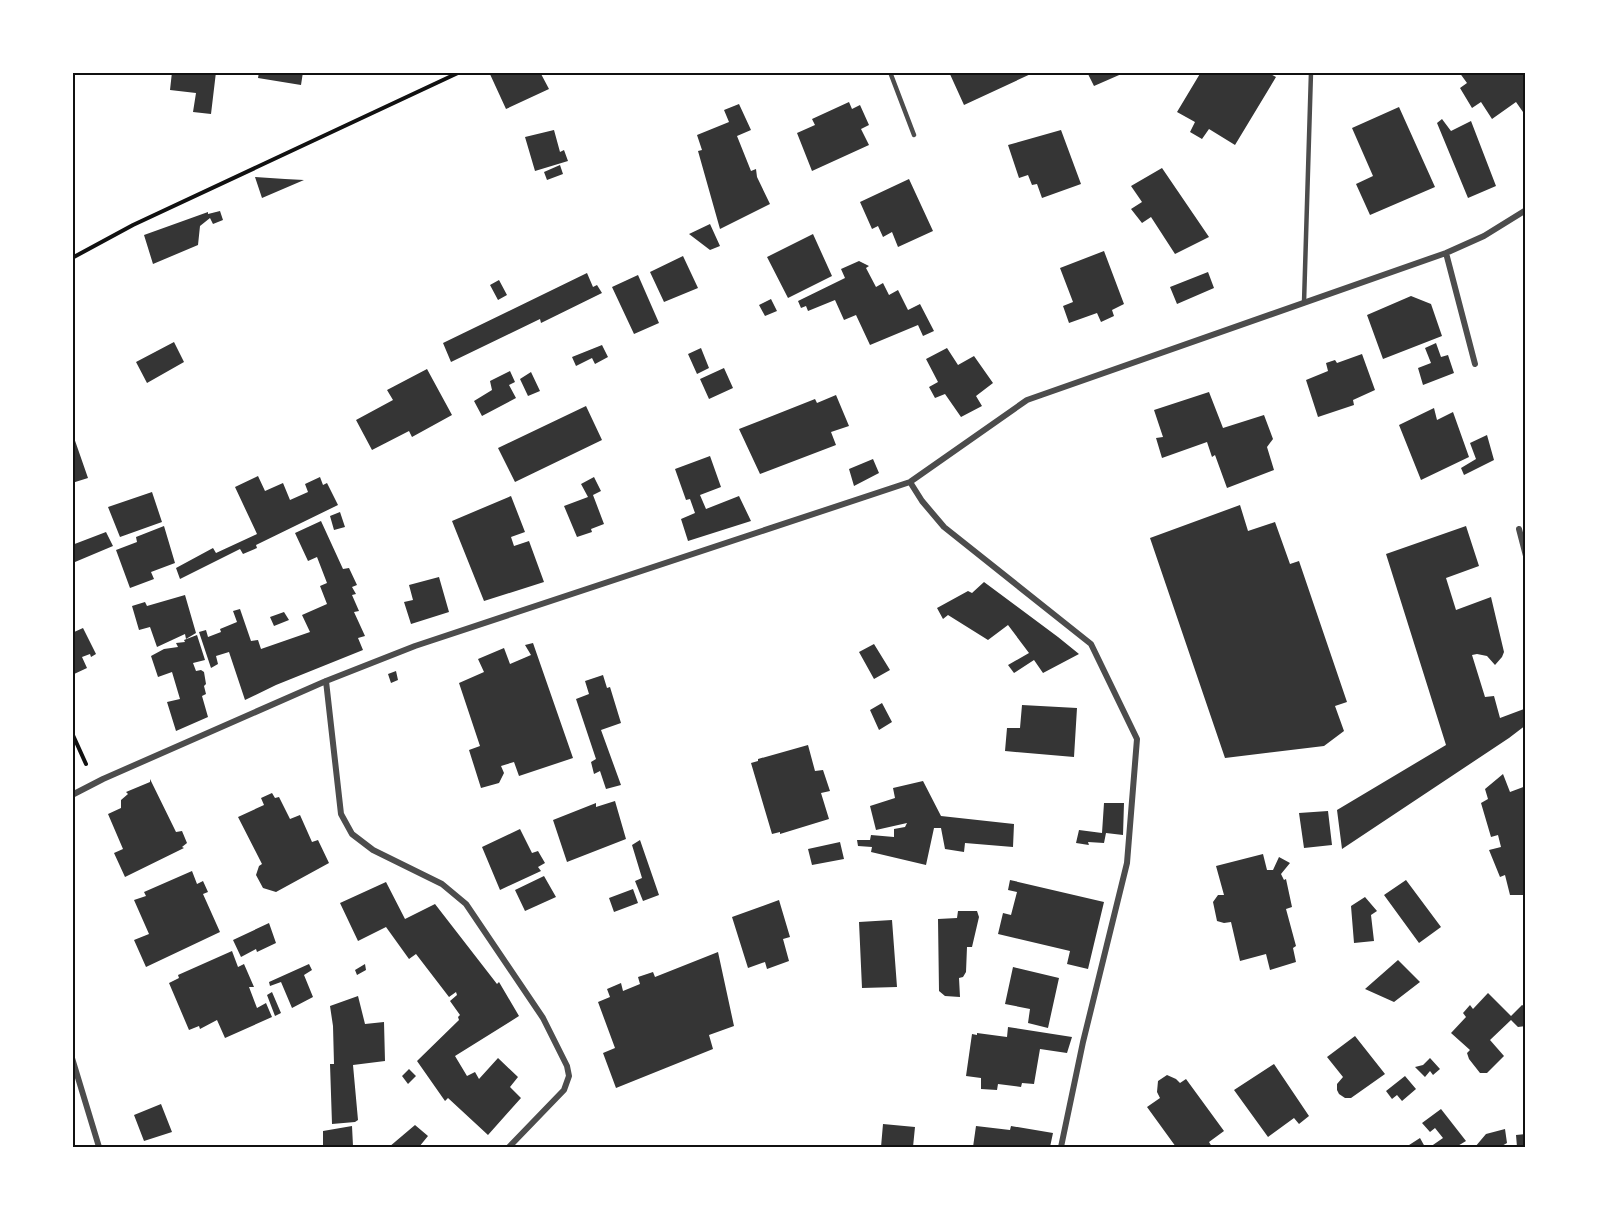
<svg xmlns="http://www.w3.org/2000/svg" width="1598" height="1219" font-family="'IBM Plex Sans',sans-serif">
	<rect width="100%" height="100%" fill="#fff"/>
	<path fill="#353535" d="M172,72H216L211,114L193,112L196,93L170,90Z
		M259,72H303L301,85L258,78Z
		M489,72H540L549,89L506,109Z
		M949,72H1035L964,105Z
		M1087,72H1126L1094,86Z
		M1201,72H1267L1276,77L1235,145L1209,129L1202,139L1190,132L1195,122L1177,112Z
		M1459,72H1526V110L1523,112L1516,102L1492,119L1481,102L1472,108L1460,88L1467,83Z
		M849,102L852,109L860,105L869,125L861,129L869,145L812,171L797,133L815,125L812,119Z
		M739,104L751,130L737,136L751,171L756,169L757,177L770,204L720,229L698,151L702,150L697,135L729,122L724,110Z
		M1399,107L1435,187L1370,215L1356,184L1373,176L1352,128Z
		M1442,119L1451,131L1471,121L1496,186L1468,198L1437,123Z
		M554,130L560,152L564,150L568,161L535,171L525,137Z
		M1061,130L1081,184L1042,198L1037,184L1032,185L1028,175L1019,178L1008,145Z
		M560,165L563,174L547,180L544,172Z
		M1162,168L1209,237L1175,254L1151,217L1142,223L1131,209L1142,202L1131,186Z
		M255,177L285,179L304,180L262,198Z
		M909,179L933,231L898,247L892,232L883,237L878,226L872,229L860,202Z
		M220,211L223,220L213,224L210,218L200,226L198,245L153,264L144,235L208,212V214Z
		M710,224L720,246L710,250L689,234Z
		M813,234L832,276L788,298L767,257Z
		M1104,251L1124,304L1112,310L1114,316L1101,322L1097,313L1069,323L1063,306L1073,302L1060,268Z
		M683,256L698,288L664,302L650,272Z
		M859,261L869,266L866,268L876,287L883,283L889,295L898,290L908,310L920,304L934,331L923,336L918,325L870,345L856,315L844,320L835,300L808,311L806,306L801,308L798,301L845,278L841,269Z
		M1208,272L1214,288L1177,304L1170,287Z
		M587,273L593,287L597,285L602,293L541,323L540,319L451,362L443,343Z
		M638,275L659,323L634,334L612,287Z
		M499,280L507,295L498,300L490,285Z
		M1411,296L1431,304L1442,336L1383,359L1367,315Z
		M771,299L777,311L765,316L759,305Z
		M174,342L184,362L147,383L136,362Z
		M1436,343L1441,357L1448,355L1454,373L1423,385L1418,368L1431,363L1425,348Z
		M602,345L608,357L595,364L592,358L576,366L572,357Z
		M701,348L709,368L697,374L688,354Z
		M947,348L958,365L974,356L993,383L976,396L982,406L961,417L945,394L935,398L929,387L938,382L926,359Z
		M1362,354L1375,390L1353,400L1354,405L1318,417L1306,380L1328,371L1326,363L1335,360L1337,363Z
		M724,368L733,388L709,399L700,379Z
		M427,369L452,415L412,437L409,431L372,450L356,420L393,400L387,390Z
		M510,371L515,382L509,385L516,398L482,416L474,401L492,390L490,381Z
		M531,372L540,391L528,396L520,379Z
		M1209,392L1223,428L1264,415L1273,439L1267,447L1274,470L1227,488L1215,455L1212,457L1207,442L1162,458L1156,438L1163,437L1154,410Z
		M836,395L849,426L831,432L836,445L760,474L739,429L815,399L817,403Z
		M586,406L602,440L515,482L498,448Z
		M1434,408L1437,420L1453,412L1469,457L1421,480L1399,425Z
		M72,432L88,478L72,483Z
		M1487,435L1494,460L1464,475L1461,468L1476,459L1470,443Z
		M710,456L721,487L700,495L706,509L739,496L751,521L688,541L681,519L695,513L690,499L686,500L675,469Z
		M873,459L879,473L854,486L849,469Z
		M258,476L265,491L283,483L290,500L308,492L305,484L320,477L323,485L327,483L338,505L256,545L257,548L243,554L240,549L180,579L176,568L213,548L216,553L257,534L235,487Z
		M594,477L601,491L593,495L604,524L591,529L592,532L577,537L564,506L588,497L581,484Z
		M152,492L162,522L120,537L108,507Z
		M511,496L525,532L511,537L514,546L529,541L544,582L484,601L452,521Z
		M1240,505L1248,531L1275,522L1290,564L1299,561L1347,702L1335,706L1344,731L1324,746L1225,758L1150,538Z
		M340,512L345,527L334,530L330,516Z
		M321,521L343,569L349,568L357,585L352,587L356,594L352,595L359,611L354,612L365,636L358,638L363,650L276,685L245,700L229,652L216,656L218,664L211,668L199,632L206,630L208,637L221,632L220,629L237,622L233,611L240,609L251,641L258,640L261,649L310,632L302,615L327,604L320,586L327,583L317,557L308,561L295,533Z
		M164,526L175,563L151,572L154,579L130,588L116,550L137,542L136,537Z
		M1466,526L1479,566L1446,578L1456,610L1491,597L1504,652L1502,657L1495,665L1487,656L1477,654L1472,655L1485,697L1494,696L1500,718L1524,709L1526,710V725L1509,738L1342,849L1337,810L1446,745L1386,554Z
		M106,532L113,546L75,562L72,555V545Z
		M439,577L449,612L411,624L404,602L413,600L409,585Z
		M984,582L1058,637L1079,654L1043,673L1034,660L1014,673L1008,665L1029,653L1008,625L988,640L948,615L943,619L937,608L968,591L972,593Z
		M185,595L196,633L186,639L185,634L157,647L150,627L139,630L132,606L145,602L147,606Z
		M284,612L289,620L274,626L270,617Z
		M83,628L96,654L91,657L90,654L82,657L87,668L72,675V633Z
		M197,635L205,660L193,663L196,671L201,670L204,672L206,684L204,686L206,694L202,696L208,717L176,731L167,702L180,699L172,672L158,677L151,656L164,649L178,647L176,643L185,642L184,640Z
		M533,643L573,758L519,776L514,762L501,766L504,773L499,783L481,788L469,750L480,746L459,683L484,672L478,659L504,648L510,664L531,655L525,645Z
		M874,644L890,670L874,679L859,652Z
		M396,671L398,680L391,683L388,674Z
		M603,675L607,688L610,687L621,723L601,730L621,785L606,789L600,771L594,774L591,762L596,759L576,699L589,694L585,681Z
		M882,703L892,722L879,730L870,710Z
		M1022,705L1077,708L1074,757L1005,751L1007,728H1020Z
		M808,745L815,771L823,770L830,791L821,793L829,819L780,834V832L772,834L751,763L758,761V759Z
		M1503,774L1510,792L1526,786V895H1510L1505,875L1500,877L1489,850L1501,847L1498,835L1491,837L1481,803L1488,799L1485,789Z
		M150,779L176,832L182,831L187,843L182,847L184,848L125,877L114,853L123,849L108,814L121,808V800L128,794L126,792L150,782Z
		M923,781L941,816L1014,824L1013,847L965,843L964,852L945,849L941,828H934L926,865L871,852L872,847L858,846L857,840H870L871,835L894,837V829L905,827L907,823L876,830L870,806L895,798L893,788Z
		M272,793L275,798L279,797L290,819L300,815L312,842L318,840L329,863L276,892L263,888L256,875L259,866L262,864L238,817L264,805L261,798Z
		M615,801L626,839L567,862L553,820L596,803V807Z
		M1104,803H1124L1123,835L1106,833L1104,843L1088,842L1089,845L1076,843L1079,830L1102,833Z
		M1328,811L1332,845L1304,848L1299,813Z
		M520,829L532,853L538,851L545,863L538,867L541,871L500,890L482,847Z
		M640,840L659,895L643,901L635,881L642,878L632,845Z
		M840,842L844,859L812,865L808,849Z
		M1263,854L1267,870H1273L1279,857L1290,863L1281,874L1284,880L1286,879L1292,907L1286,909L1296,946L1293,948L1296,962L1270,970L1266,954L1240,961L1231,922L1224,923L1217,921L1213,902L1218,895H1224L1216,866Z
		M192,871L197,884L203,881L208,892L203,894L220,932L146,967L134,940L149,934L134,900L146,896L144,892Z
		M544,876L556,897L525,911L515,890Z
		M1010,880L1104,902L1088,969L1067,964L1070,951L998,934L1003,913L1011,915L1017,892L1008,890Z
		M1406,880L1441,927L1419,943L1384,895Z
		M386,882L405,919L435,904L497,984L499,982L519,1016L455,1056L467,1076L475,1072L479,1079L498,1058L518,1077L510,1087L521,1098L488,1135L448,1098L445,1101L417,1061L459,1020L458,1017L460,1015L450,1001L457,995L456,992L449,997L416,954L409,959L386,927L358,941L340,903Z
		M633,889L638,903L614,912L609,898Z
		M1365,897L1377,911L1371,915L1374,941L1354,943L1351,906Z
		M779,900L790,937L783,939L789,961L767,969L765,962L748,968L732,917Z
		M958,911H977L979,917L972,947H967L966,972L963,977L959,978L960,997L945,996L939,991L938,919L957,918Z
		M892,920L897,987L862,988L859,922Z
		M269,923L276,943L257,952L256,949L241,957L233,940Z
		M232,951L238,967L244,964L254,987H249L257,1008L266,1003L272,1017L225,1038L217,1020L200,1029L199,1026L189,1030L169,983L179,978L178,975Z
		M718,952L734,1026L709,1035L713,1049L616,1088L603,1053L615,1048L598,1002L610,997L607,989L621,983L623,991L640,984L638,977L653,972L655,977Z
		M1398,960L1420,982L1394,1002L1365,989Z
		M309,964L312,970L304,975L313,997L292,1008L281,982L270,986L269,982Z
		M365,964L366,970L357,975L355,970Z
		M1013,967L1059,978L1048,1028L1028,1023L1030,1009L1005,1004Z
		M272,992L281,1013L275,1016L267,995Z
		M1488,993L1511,1016L1522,1005L1524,1006L1526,1026L1518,1027L1511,1020L1490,1040L1504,1056L1487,1073H1480L1469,1059L1467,1053L1470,1050L1451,1033L1466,1017L1463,1013L1470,1005L1473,1009Z
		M358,996L365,1024L384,1022L385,1061L353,1065L358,1120L355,1122L332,1124L330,1064H334L333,1026L330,1006Z
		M1008,1027L1072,1037L1067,1053L1040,1049L1034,1084L1022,1083L1021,1087L998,1084L997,1090L981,1089V1078L966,1076L972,1034L977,1035V1033L1007,1037Z
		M1355,1036L1385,1074L1351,1098H1345L1339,1094L1337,1090V1084L1343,1077L1327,1057Z
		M1430,1058L1440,1069L1433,1075L1430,1071L1425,1077L1415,1067L1423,1065Z
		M1274,1064L1309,1116L1299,1124L1294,1118L1268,1137L1234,1090Z
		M409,1069L416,1076L408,1084L402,1076Z
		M1167,1075L1176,1079L1180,1083L1186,1079L1224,1131L1209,1142L1212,1147H1176L1147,1107L1160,1098L1157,1092L1158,1081Z
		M1405,1076L1416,1089L1402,1101L1397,1095L1392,1099L1386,1091Z
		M161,1104L172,1132L144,1141L134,1115Z
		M1441,1109L1466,1141L1456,1147H1430L1443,1138L1435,1128L1430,1132L1422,1123Z
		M883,1124L915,1127L913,1147H881Z
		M415,1125L428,1136L419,1147H389Z
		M352,1126L353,1146L323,1147V1131Z
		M976,1126L1010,1130L1011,1126L1053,1133L1050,1147H973Z
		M1505,1129L1507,1143L1500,1147H1475L1486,1134Z
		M1526,1134V1147H1517L1516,1135Z
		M1420,1138L1425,1147H1406Z"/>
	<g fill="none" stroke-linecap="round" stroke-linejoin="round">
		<path stroke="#111" stroke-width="4" d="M72,258L133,225L460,72
			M72,733L86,764"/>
		<path stroke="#4c4c4c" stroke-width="4.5" d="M890,72L914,135
			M1304,303L1311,72"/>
		<path stroke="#4c4c4c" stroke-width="6" d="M1446,253L1475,364
			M910,482L922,501L944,527L1091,644L1137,739L1127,863L1083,1042L1061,1147
			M1519,529L1526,556
			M326,681L341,814L352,834L373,850L442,884L466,904L543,1018L567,1066L569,1076L564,1090L509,1147
			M72,795L103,779L326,681L415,646L910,482L1027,400L1446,253L1484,236L1526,210
			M72,1058L99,1147"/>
	</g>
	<rect width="1598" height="1219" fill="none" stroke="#ffffff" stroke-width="147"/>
	<rect x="74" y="74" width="1450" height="1072" fill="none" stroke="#111" stroke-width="2"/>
</svg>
